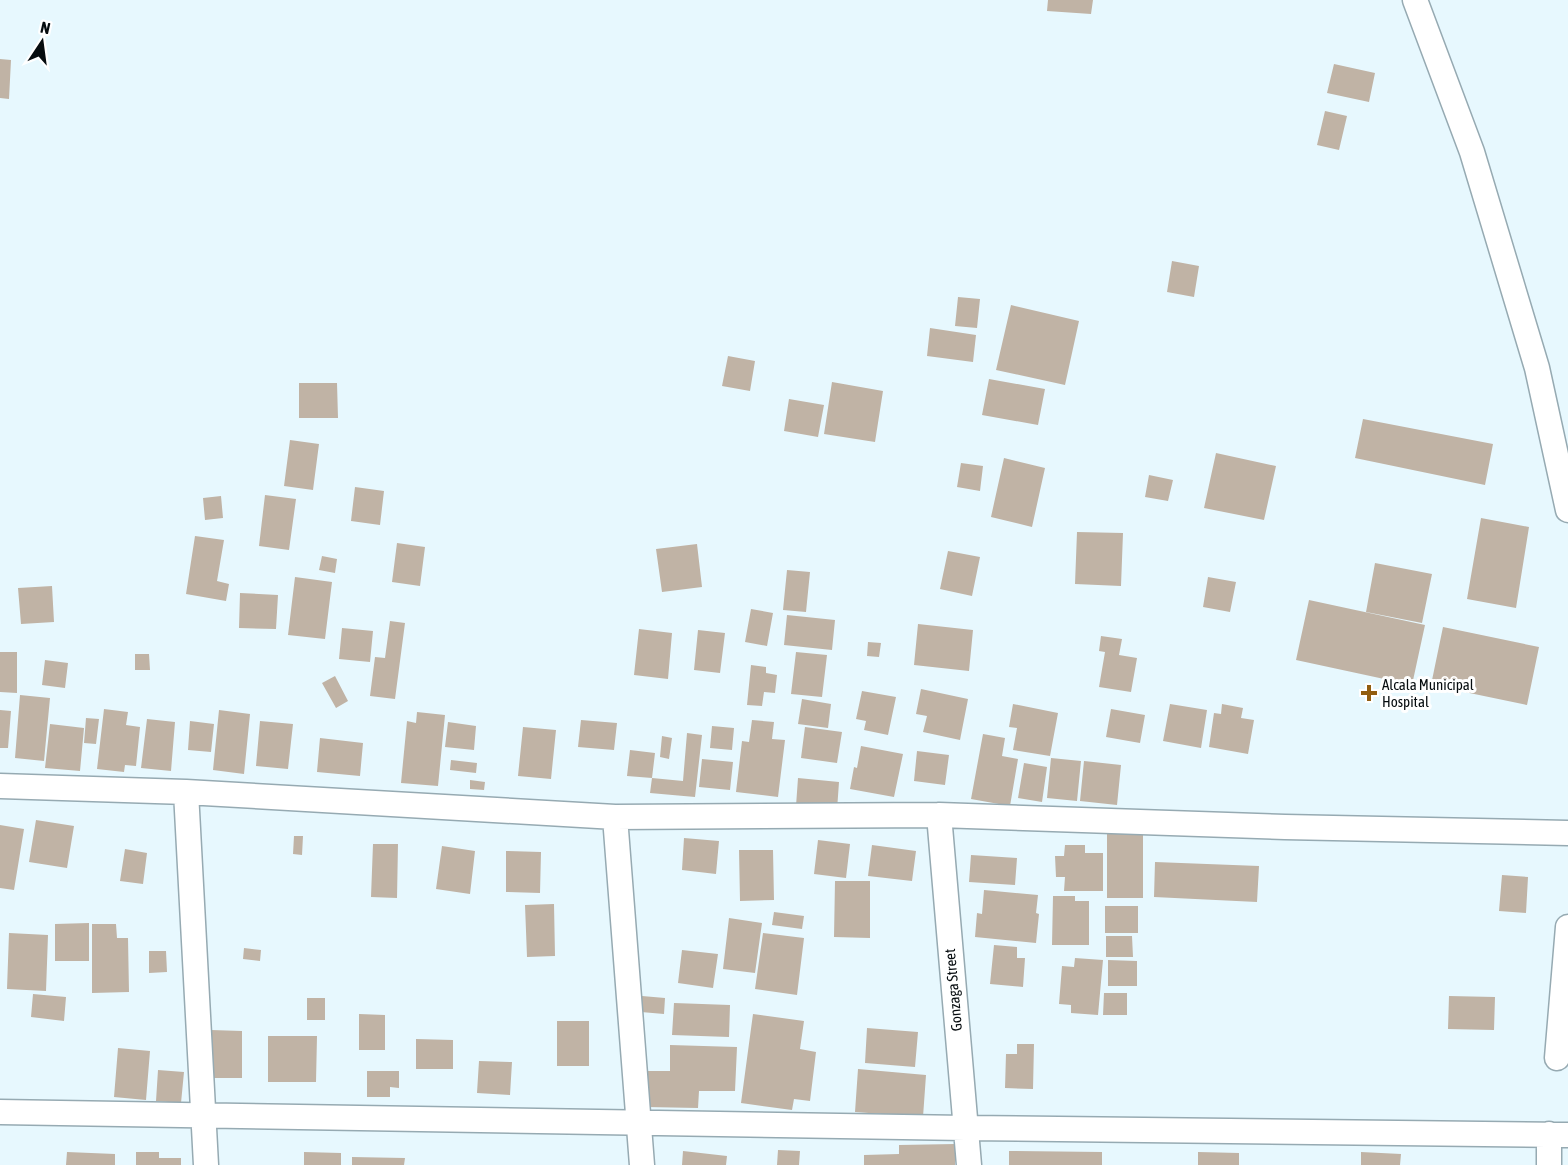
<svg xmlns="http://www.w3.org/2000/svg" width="1568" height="1165" font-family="'Asap Condensed',sans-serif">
	<rect width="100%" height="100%" fill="#e7f8fe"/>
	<path fill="#c0b3a5" d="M1048,0H1093L1091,14L1047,11Z
		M0,59L11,60L9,99L0,98Z
		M1334,64L1375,73L1369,102L1327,93Z
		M1325,111L1347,116L1339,150L1317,145Z
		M1172,261L1199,266L1194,297L1167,292Z
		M958,297L980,299L977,328L955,326Z
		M1011,305L1079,321L1065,385L996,370Z
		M930,328L976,335L973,362L927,356Z
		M728,356L755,361L750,391L722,386Z
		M989,379L1045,389L1038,425L982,415Z
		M832,382L883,391L875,442L824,434Z
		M299,383H337L338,418H299Z
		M789,399L824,405L818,437L784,431Z
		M1363,419L1493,444L1485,485L1355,458Z
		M290,440L319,444L313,490L284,486Z
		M1216,453L1276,466L1264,520L1204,508Z
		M1004,458L1045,468L1032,527L991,517Z
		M961,463L983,466L980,491L957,487Z
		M1149,475L1173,480L1168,501L1145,497Z
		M355,487L384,491L380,525L351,521Z
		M265,495L296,499L289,550L259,546Z
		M221,496L223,518L205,520L203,498Z
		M1481,518L1529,527L1516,608L1467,599Z
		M1077,532L1123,533L1121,586L1075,584Z
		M195,536L224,540L217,581L229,584L226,601L186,594Z
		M397,543L425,547L420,586L392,582Z
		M697,544L702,587L662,592L656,549Z
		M948,551L980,557L972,596L940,589Z
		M322,556L337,559L335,573L319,570Z
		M1375,563L1432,574L1422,623L1366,612Z
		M787,570L810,572L806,612L783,610Z
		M295,577L332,582L325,639L288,635Z
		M1208,577L1236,582L1230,612L1203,607Z
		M52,586L54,622L21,624L18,588Z
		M240,593L278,595L276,629L239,628Z
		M1309,600L1425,625L1412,685L1296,660Z
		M751,609L773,613L767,646L745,642Z
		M787,615L835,620L832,650L784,645Z
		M390,621L405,623L395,699L370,696L375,657L385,658Z
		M918,624L973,630L969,671L914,665Z
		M1443,627L1539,647L1527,705L1431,685Z
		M342,628L373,631L370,662L339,659Z
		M639,629L672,633L668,679L634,675Z
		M698,630L725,633L720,673L694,670Z
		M1101,636L1122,639L1119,655L1137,658L1131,692L1099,687L1105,652L1099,651Z
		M868,642L881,643L879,657L867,656Z
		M0,652H17V693L0,692Z
		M796,652L827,655L822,697L791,694Z
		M135,654H149L150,670H135Z
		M45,660L68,663L65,688L42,685Z
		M751,665L766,667V673L777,675L775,693L764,692L762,706L747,705Z
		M335,676L348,701L336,708L322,683Z
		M921,689L968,699L960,740L923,732L927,716L916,714Z
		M862,691L896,697L888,735L864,730L866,721L856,719Z
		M20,695L50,698L44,761L15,758Z
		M802,699L831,704L828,728L798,724Z
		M1013,704L1058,713L1050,756L1013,750L1017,728L1009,727Z
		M1170,704L1207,710L1201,748L1163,741Z
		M1222,704L1243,708L1241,718L1254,720L1248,754L1209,747L1214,713L1221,714Z
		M104,709L128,712L126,725L140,727L136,766L125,765L124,772L97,769Z
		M1111,709L1145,715L1140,743L1106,737Z
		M0,710L11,711L8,748H0Z
		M219,710L250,714L244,774L213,770Z
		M417,712L445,715L438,786L401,783L407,721L416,723Z
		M86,718L99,719L96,744L84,743Z
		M147,719L175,722L171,771L141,768Z
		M581,720L617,723L614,750L578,747Z
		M752,720L774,722L772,739L785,740L778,797L736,792L742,741L749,742Z
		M190,721L214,724L211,752L188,750Z
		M260,721L293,724L288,769L256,766Z
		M448,722L476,726L474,750L445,747Z
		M50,724L84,728L80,771L45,768Z
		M712,726L734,728L732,750L710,748Z
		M523,727L556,730L551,779L518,776Z
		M805,727L842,732L837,763L801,758Z
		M687,733L702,735L695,797L650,793L652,778L683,781Z
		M983,734L1005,738L1002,756L1018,759L1010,806L971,799Z
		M662,736L672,738L669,759L660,757Z
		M320,738L363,743L360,776L317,772Z
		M861,746L903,754L894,797L850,789L854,767L857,768Z
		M630,750L655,753L652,778L627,776Z
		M917,751L949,755L945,785L914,781Z
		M1051,758L1081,761L1077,801L1047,798Z
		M702,759L733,762L730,790L699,787Z
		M451,760L477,763L476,773L450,770Z
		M1084,761L1121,765L1117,805L1080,801Z
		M1024,763L1047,767L1042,802L1018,798Z
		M798,778L839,782L837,810L796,806Z
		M470,780L485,782L484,790L470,789Z
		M36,820L74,826L67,868L29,862Z
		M0,825L24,829L14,890L0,888Z
		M1107,834H1143V898H1107Z
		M294,836H303L302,855L293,854Z
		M684,838L719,841L716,874L682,870Z
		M818,840L850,844L846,878L814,874Z
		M373,844H398L397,898L371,897Z
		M872,845L916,851L912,881L868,876Z
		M1065,845H1085V853H1103V891H1064L1065,877H1056L1055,856H1064Z
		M442,846L475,851L470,894L436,889Z
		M125,849L147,853L143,884L120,881Z
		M739,850H773L774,900L740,901Z
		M506,851L541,852L540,893L506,892Z
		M971,855L1017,858L1015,885L969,882Z
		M1155,862L1259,866L1257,902L1154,897Z
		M1502,875L1528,877L1526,913L1499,911Z
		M835,881H870V938L834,937Z
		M984,890L1038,895L1036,913L1039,914L1036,943L975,937L977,913L982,914Z
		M1053,896H1075V901H1089V945H1052Z
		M554,904L555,956L527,957L525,905Z
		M1105,906H1138V933H1105Z
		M774,912L804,916L802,929L772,925Z
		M729,918L762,923L755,973L723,969Z
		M89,923V961H55V924Z
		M92,924H116L117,938H128L129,992L92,993Z
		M9,933L48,935L46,991L7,989Z
		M763,933L804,938L797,995L755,989Z
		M1106,936H1132L1133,957H1106Z
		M994,945L1017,947V958H1025L1023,987L990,984Z
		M244,948L261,950L260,961L243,959Z
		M682,950L718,954L713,988L678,983Z
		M149,951H166L167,972L149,973Z
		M1075,958L1103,960L1098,1015L1071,1013V1005L1059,1004L1062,966L1074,967Z
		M1108,960L1137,961V986H1108Z
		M1104,993H1127V1015H1103Z
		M33,994L66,997L64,1021L31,1017Z
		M642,996L665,998L664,1014L641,1012Z
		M1449,996L1495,997L1494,1030L1448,1029Z
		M307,998H325V1020H307Z
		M674,1003L730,1005L729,1037L672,1035Z
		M359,1014L385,1015V1050H359Z
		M753,1014L804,1021L800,1049L816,1052L810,1101L794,1099L792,1110L741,1103Z
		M557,1021H589V1066H557Z
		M867,1028L918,1032L915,1067L865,1063Z
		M211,1030L242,1031V1078H211Z
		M268,1036H317L316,1082H268Z
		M416,1039L453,1040V1069H416Z
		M1017,1044H1034L1033,1089L1005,1088L1006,1054H1017Z
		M670,1045L737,1047L735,1091H699L698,1108L646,1107L647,1071H670Z
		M118,1048L150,1051L146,1100L114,1097Z
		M479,1061L512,1062L510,1095L477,1093Z
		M858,1069L926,1075L923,1117L855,1112Z
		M158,1070L184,1072L181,1103L156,1101Z
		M367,1071H399V1088L390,1087V1097H367Z
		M955,1144V1165H864V1155L899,1154V1145Z
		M778,1150L800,1151L799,1165H777Z
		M683,1151L727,1156L726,1165H682Z
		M1009,1151L1102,1152V1165H1009Z
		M67,1152L115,1154V1165H66Z
		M136,1152H159V1158H181V1165H136Z
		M304,1152L341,1153V1165H304Z
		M1198,1152L1239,1153V1165H1198Z
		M1361,1152L1401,1154L1400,1165H1361Z
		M352,1157L405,1158L404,1165H352Z"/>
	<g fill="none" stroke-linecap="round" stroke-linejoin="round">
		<defs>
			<path id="minor" d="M1415,0L1472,152L1537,368L1568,510
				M0,786L186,792L615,817L939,815L1285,827L1568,833
				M186,792L206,1165
				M939,815L969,1165
				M615,817L642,1165
				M1557,1058L1568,927
				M0,1112L965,1128L1568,1135
				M1549,1134V1165"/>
		</defs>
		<use href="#minor" stroke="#96aab2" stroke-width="27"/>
		<use href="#minor" stroke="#fff" stroke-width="24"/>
	</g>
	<path fill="#915d10" stroke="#fff" stroke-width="2" d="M1366 684h6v6h6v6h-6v6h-6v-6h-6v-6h6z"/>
	<g text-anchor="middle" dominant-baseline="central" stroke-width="6" stroke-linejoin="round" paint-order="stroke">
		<g font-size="15" fill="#060c0f" stroke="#fff" text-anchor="start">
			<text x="1382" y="684">Alcala Municipal<tspan x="1382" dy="17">Hospital</tspan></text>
		</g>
		<g font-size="15" fill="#060c0f" stroke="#fff">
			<text transform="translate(953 990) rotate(-95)">Gonzaga Street</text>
		</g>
	</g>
	<g transform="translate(42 42) rotate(13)" stroke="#ffffff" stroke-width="4.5" paint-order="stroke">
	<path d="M0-4.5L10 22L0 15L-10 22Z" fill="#060c0f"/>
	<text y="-9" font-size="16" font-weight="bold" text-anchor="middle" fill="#060c0f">N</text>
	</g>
</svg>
